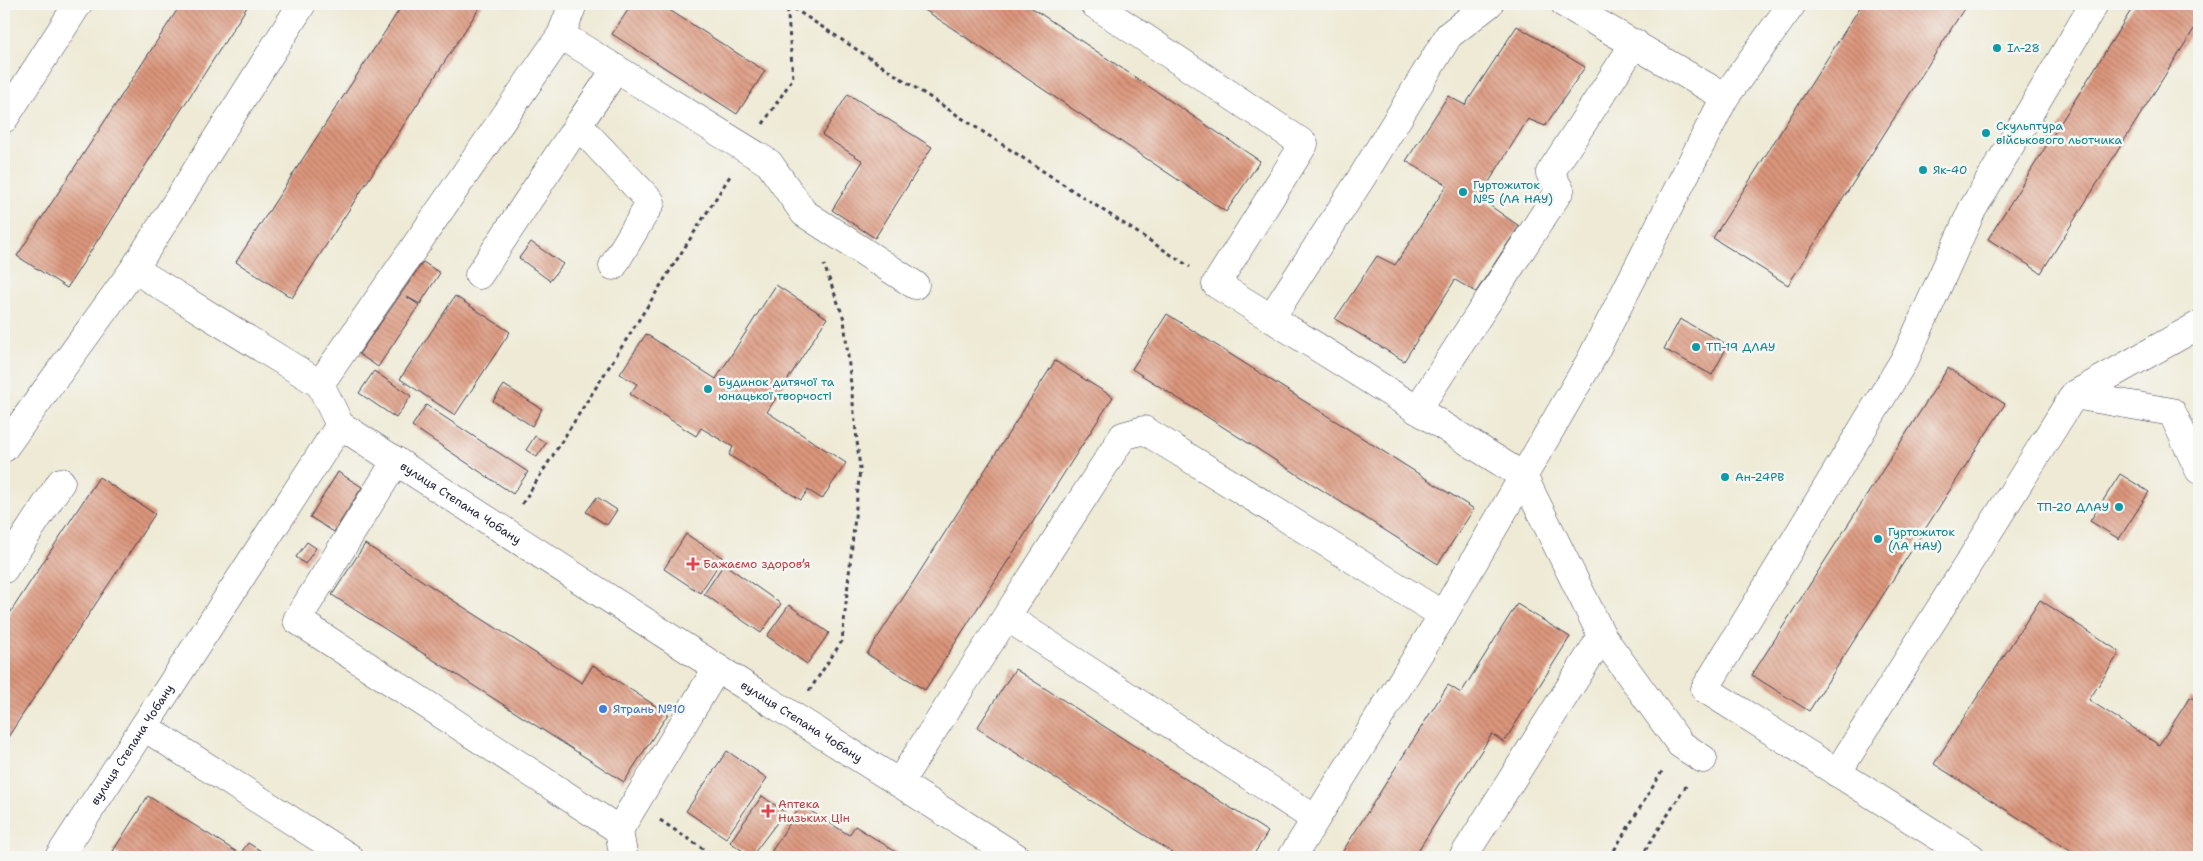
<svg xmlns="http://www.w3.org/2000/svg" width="2203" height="861" font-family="'Shantell Sans',sans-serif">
	<defs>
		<pattern id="building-back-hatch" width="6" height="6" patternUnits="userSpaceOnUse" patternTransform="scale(1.25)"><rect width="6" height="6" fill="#dc967c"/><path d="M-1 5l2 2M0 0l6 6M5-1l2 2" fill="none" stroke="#b27a67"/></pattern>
	</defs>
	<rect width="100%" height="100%" fill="#f6f6f2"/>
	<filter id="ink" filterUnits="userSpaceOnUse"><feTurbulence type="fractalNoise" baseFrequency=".02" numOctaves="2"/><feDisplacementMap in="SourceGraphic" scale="10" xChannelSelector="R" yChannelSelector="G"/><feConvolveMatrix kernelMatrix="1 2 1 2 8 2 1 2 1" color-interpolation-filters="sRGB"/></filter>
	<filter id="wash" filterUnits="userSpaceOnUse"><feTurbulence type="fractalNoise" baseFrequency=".0096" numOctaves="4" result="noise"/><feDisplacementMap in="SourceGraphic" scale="20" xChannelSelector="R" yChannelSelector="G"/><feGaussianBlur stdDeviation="1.12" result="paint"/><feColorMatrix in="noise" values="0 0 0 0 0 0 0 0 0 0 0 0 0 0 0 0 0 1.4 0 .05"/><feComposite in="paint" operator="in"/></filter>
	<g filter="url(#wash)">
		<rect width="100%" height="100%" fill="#eeead5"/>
		<g id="blocks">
			<path fill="url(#building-back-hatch)" d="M181,4H249L67,288L17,256Z
				M403,4H482L292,298L236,262Z
				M632,4H660L765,71L737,114L612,34Z
				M916,4H1026L1260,161L1226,212Z
				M1862,4H1967L1788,285L1713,238Z
				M2135,4H2199V21L2041,273L1988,239Z
				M1517,26L1585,67L1545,126L1528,119L1479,198L1519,226L1476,292L1455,280L1404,361L1335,319L1377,256L1395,265L1447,185L1406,161L1448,96L1465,105Z
				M848,94L932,147L875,238L832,210L863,161L822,135Z
				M531,242L563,264L550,281L519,258Z
				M423,262L440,273L420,304L407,297L419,305L378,367L359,354Z
				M776,285L827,318L767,412L846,463L822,499L808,490L801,500L729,455L733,447L701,428L696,436L630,394L637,384L620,374L646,334L716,379Z
				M455,296L510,332L455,415L400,379Z
				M1167,314L1474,509L1438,564L1132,369Z
				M1680,319L1728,345L1712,375L1664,349Z
				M1055,361L1113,397L925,690L867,654Z
				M1948,368L2005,404L1809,711L1752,675Z
				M374,371L411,396L396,418L359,393Z
				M504,385L542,409L532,426L493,401Z
				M426,405L528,472L513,494L412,426Z
				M535,436L546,443L537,457L526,450Z
				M338,472L362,487L334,532L310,517Z
				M2120,474L2149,492L2119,539L2090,521Z
				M99,477L155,514L4,743V622Z
				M597,497L617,510L607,525L586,512Z
				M686,534L723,558L700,593L664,569Z
				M307,542L316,548L305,564L296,557Z
				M365,544L582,683L593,665L668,714L624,782L332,595Z
				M724,564L781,604L761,633L704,594Z
				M2040,600L2120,652L2089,700L2159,745L2190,697L2199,702V857H2080L1934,764Z
				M1517,604L1570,637L1504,742L1492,734L1414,857H1346L1341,854L1448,685L1461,693Z
				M789,605L829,633L807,664L767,636Z
				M1015,669L1268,832L1252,857H1179L977,728Z
				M727,751L767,778L726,838L686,811Z
				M148,796L240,854L248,843L271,857H123L113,851Z
				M762,796L785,812L751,857L730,842Z
				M801,805L849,835L855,826L904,857H768Z"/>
		</g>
	</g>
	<g filter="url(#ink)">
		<use href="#blocks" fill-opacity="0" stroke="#414052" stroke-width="1"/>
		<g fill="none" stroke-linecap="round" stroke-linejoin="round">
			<defs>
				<g id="minor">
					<path d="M302,4L134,269L320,384"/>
					<path d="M1094,4L1304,144L1216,284L1271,318"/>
					<path d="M1489,4L1449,35L1362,177L1271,318L1523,476L1602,636L1680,744L1703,759"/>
					<path d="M1565,4L1725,97"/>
					<path d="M561,35L769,163L804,213L915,285"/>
					<path d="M4,119L78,4"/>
					<path d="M613,266L651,202L578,125L616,69"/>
					<path d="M479,275L578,125"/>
					<path d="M2074,395L2199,325"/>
					<path d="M1417,410L1560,190L1550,173L1635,43"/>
					<path d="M340,425L320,384L561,35L573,4"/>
					<path d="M4,448L134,269"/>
					<path d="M396,461L297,620L619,830L717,668"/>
					<path d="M4,569L61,482"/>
					<path d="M1007,617L1315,819"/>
					<path d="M144,727L349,857"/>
					<path d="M1837,773L2074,395L2172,412L2199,470"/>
					<path d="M899,783L1123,436L1144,430L1443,615"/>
					<path d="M619,830L623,854L621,857"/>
					<path id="s1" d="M59,857L340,425L717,668L1016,857"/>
					<path d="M1292,857L1443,615L1589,363L1725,97L1792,4"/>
					<path d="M1463,857L1602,636"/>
					<path d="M1971,857L1705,689L1906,357L1972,210L2094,4"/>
				</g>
			</defs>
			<use href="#minor" stroke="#414052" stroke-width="29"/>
			<path stroke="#414052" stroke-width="3" stroke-dasharray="4 4" stroke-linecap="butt" d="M787,4L1190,267
				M763,124L793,78L787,4
				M522,504L730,176
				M809,691L842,641L860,469L844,319L824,265
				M660,820L715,857
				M1610,857L1663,770
				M1641,857L1686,786"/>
			<use href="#minor" stroke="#fff" stroke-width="28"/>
		</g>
	</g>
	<g fill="#0f9aa8" stroke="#f6f6f2" stroke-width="2">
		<circle cx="1997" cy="48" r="5"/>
		<circle cx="1986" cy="133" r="5"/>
		<circle cx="1923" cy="170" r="5"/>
		<circle cx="1463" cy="192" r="5"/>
		<circle cx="1696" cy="347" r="5"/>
		<circle cx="708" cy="389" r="5"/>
		<circle cx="1725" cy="477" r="5"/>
		<circle cx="2119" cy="507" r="5"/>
		<circle cx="1878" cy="539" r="5"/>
	</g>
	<g fill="#e0444e" stroke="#f6f6f2" stroke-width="2">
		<path d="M690.5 556.5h5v5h5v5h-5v5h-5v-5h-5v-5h5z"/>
		<path d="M765.5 803.5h5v5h5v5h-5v5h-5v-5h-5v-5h5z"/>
	</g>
	<circle fill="#3f7fe0" stroke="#f6f6f2" stroke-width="2" cx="603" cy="709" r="5"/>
	<g text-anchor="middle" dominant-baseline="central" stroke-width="5" stroke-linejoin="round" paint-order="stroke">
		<g font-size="12" fill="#0d838f" stroke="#f6f6f2" text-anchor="start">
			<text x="2007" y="48">Іл-28</text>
			<text x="1996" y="126">Скульптура<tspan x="1996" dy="14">військового льотчика</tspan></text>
			<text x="1933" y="170">Як-40</text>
			<text x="1473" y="185">Гуртожиток<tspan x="1473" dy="14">№5 (ЛА НАУ)</tspan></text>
			<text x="1706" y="347">ТП-19 ДЛАУ</text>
			<text x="718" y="382">Будинок дитячої та<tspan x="718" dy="14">юнацької творчості</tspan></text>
			<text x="1735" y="477">Ан-24РВ</text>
			<text x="2109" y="507" text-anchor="end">ТП-20 ДЛАУ</text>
			<text x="1888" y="532">Гуртожиток<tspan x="1888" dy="14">(ЛА НАУ)</tspan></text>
		</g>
		<g font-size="12" fill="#22223b" stroke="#f6f6f2">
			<text stroke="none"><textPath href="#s1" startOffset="659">вулиця Степана Чобану</textPath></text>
			<text stroke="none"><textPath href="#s1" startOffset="1064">вулиця Степана Чобану</textPath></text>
			<text stroke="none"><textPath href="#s1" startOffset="134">вулиця Степана Чобану</textPath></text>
		</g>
		<g font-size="12" fill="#be3a42" stroke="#f6f6f2" text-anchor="start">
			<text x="703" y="564">Бажаємо здоров’я</text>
			<text x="778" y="804">Аптека<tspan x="778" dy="14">Низьких Цін</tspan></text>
		</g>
		<g font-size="12" fill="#366cbe" stroke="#f6f6f2" text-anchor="start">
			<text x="613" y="709">Ятрань №10</text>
		</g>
	</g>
	<rect width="2203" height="861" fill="none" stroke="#f6f6f2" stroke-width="20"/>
</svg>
